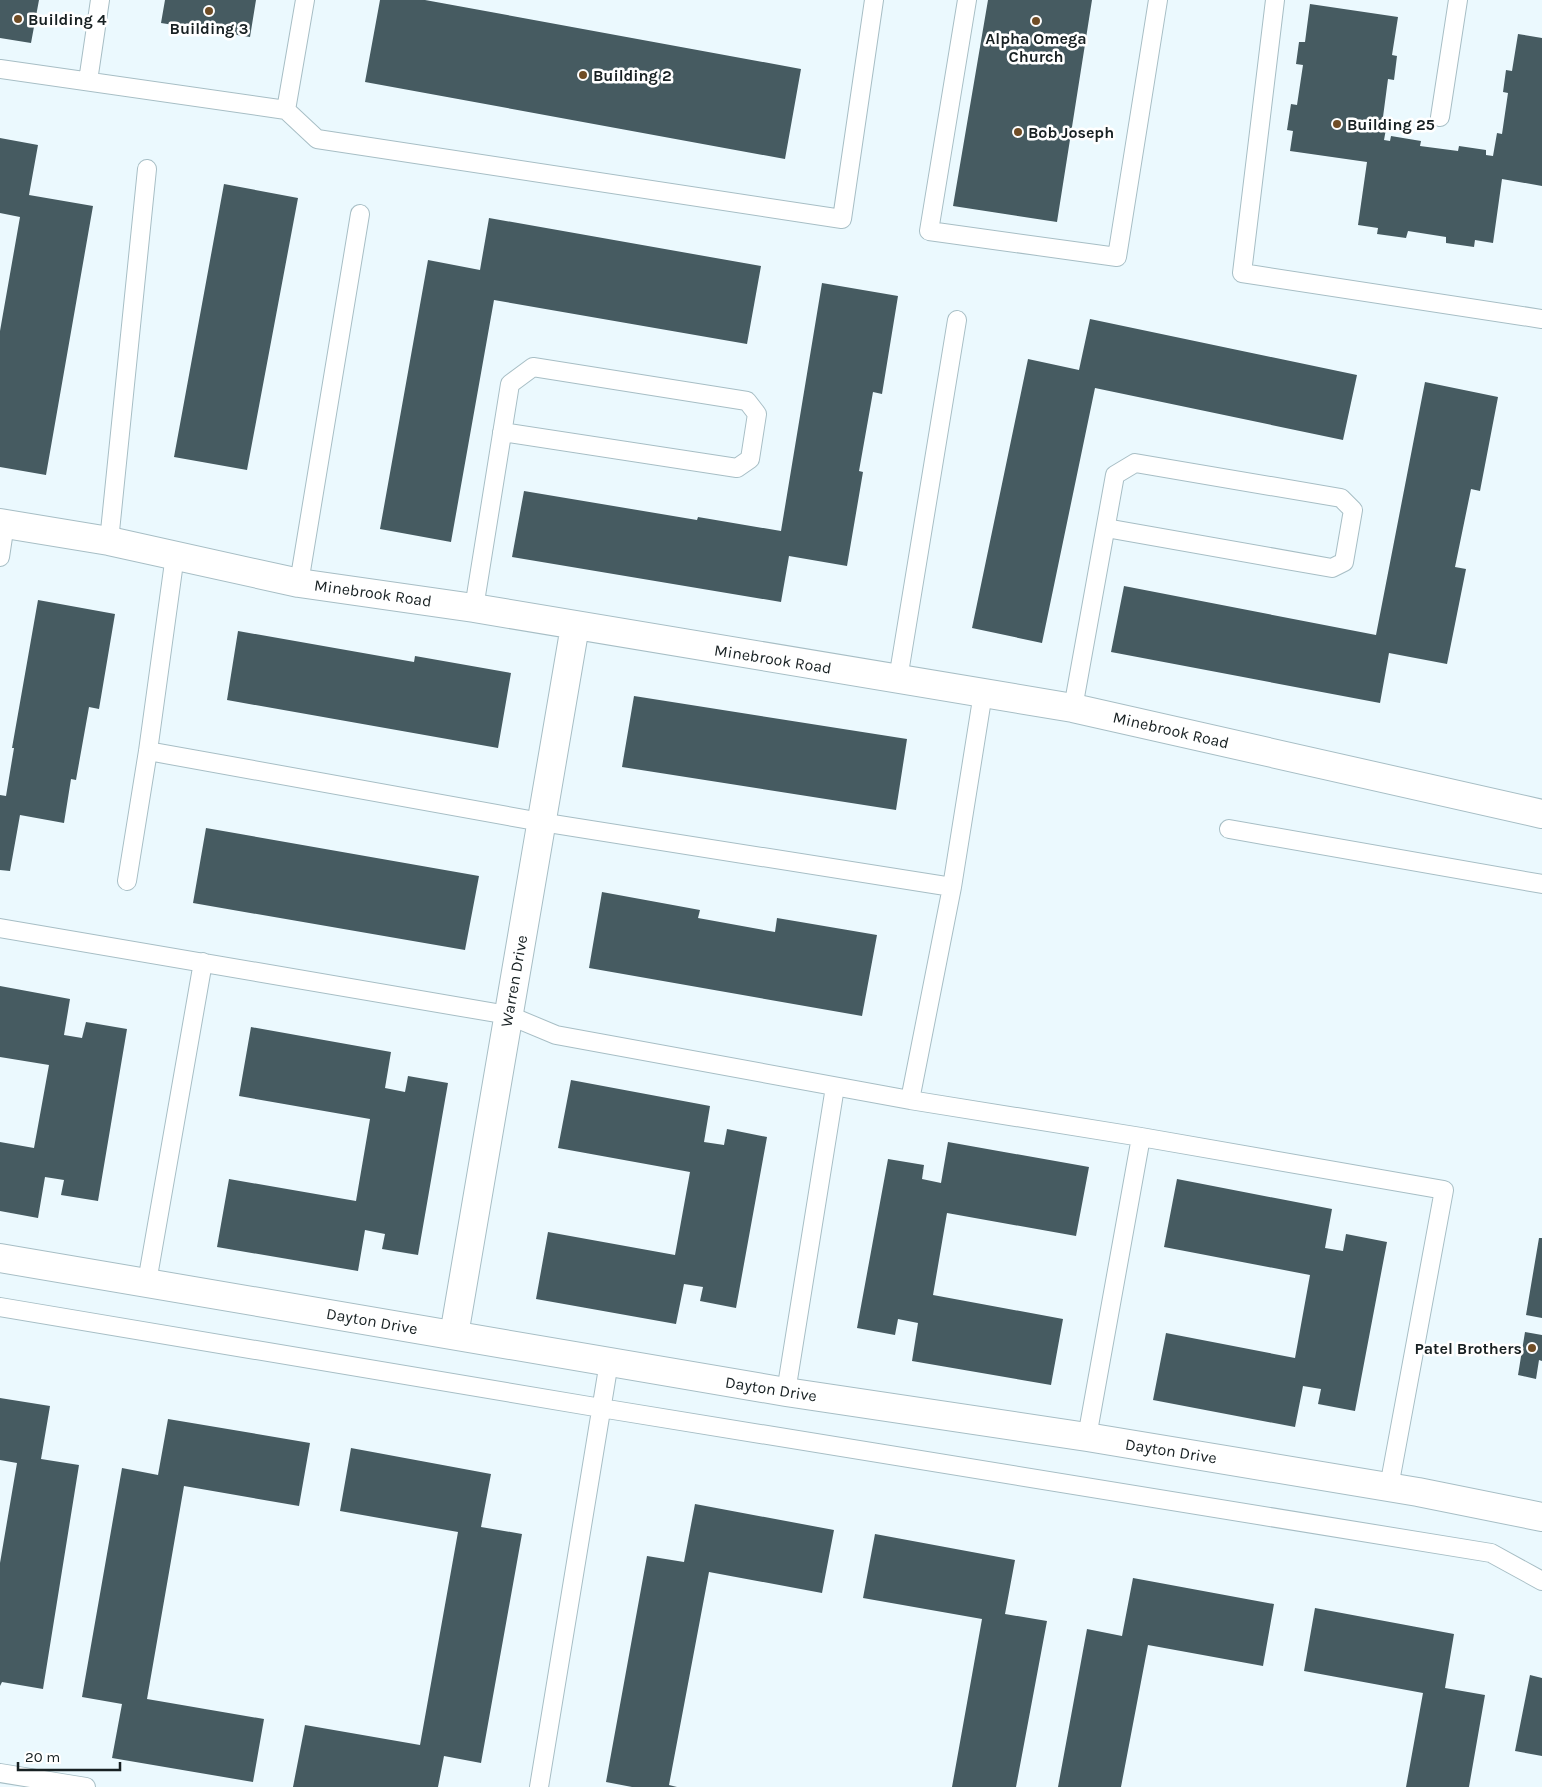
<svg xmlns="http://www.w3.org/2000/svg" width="1542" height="1787" font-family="Karla,sans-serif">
	<rect width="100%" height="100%" fill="#ebf9fe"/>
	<path fill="#465b61" d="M0,0H39L31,43L0,38Z
		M165,0H256L250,37L161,23Z
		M380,0H425L801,69L785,159L365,82Z
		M988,0H1092L1057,222L953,206Z
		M1310,4L1398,17L1392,55L1397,56L1394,80L1388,79L1383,117L1388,118L1384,140L1390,141L1391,136L1421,141L1420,146L1458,151L1459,146L1486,150V155L1493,156L1497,133L1502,134L1508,93L1503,92L1506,70L1512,71L1518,34L1542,38V186L1502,179L1493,243L1475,240L1474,247L1446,243V237L1408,231L1406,238L1377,234L1378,228L1358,225L1367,162L1290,151L1293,131L1287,130L1291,104L1297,105L1303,65L1296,64L1299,42H1305Z
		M0,138L38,145L29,195L93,206L46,475L0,467V331L20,217L0,213Z
		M224,184L298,198L247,470L174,457Z
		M489,218L761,266L747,344L494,300L451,542L380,529L428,260L480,270Z
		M822,283L898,296L882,394L873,392L859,471L863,472L847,566L789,556L781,602L512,557L524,491L697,520L698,517L781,531Z
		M1090,319L1357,375L1343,440L1095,388L1042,643L972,628L1028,359L1079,370Z
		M1425,382L1498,397L1480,491L1471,489L1455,567L1466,569L1447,664L1389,653L1380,703L1111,652L1124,586L1376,635Z
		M38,600L115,614L99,709L89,707L76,780L71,779L64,823L20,815L10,871L0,870V795L6,796L14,748H12Z
		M238,631L414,662L415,656L511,673L498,748L227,700Z
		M634,696L907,739L896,810L622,767Z
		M206,828L479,876L465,950L193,903Z
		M602,892L700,910L698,918L775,932L777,918L877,935L862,1016L589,968Z
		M0,986L70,999L64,1035L82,1038L86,1022L127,1029L98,1201L61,1195L64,1180L45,1177L38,1218L0,1211V1142L34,1148L49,1065L0,1057Z
		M251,1027L391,1052L385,1088L405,1092L408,1076L448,1083L418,1255L382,1249L385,1234L365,1230L358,1271L217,1247L229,1179L356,1201L370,1119L239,1096Z
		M571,1080L710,1106L704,1142L724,1145L727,1129L767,1137L736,1308L700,1301L703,1287L684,1284L676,1324L536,1299L548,1232L675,1255L690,1172L558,1148Z
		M948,1142L1089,1167L1076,1236L947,1213L933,1295L1063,1319L1051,1385L912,1361L918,1323L898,1319L895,1335L857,1328L888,1159L924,1165L922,1179L941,1183Z
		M1177,1179L1332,1209L1325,1248L1343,1251L1346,1234L1387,1242L1355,1411L1318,1404L1321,1389L1303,1386L1295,1427L1153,1400L1166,1333L1295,1358L1310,1275L1164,1247Z
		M1539,1238H1542V1318L1526,1315Z
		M1525,1332L1542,1335V1361L1539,1360L1536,1379L1518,1375Z
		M0,1398L50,1406L41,1459L79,1465L43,1689L2,1682L0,1686V1563L17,1463L0,1460Z
		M168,1419L310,1443L299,1506L184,1486L147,1699L264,1719L253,1782L112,1758L122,1704L82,1697L122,1468L158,1475Z
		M351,1448L491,1474L481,1527L522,1534L481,1763L444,1756L438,1787H293L305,1725L420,1745L458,1532L340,1511Z
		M695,1504L834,1530L822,1593L709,1572L669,1785L677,1787H632L606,1782L647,1556L684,1562Z
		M875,1534L1015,1560L1005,1614L1047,1621L1016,1787H952L982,1619L863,1598Z
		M1133,1578L1274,1604L1263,1666L1148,1645L1121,1787H1058L1087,1629L1122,1636Z
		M1315,1608L1454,1634L1445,1688L1485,1695L1469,1787H1406L1423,1693L1304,1671Z
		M1530,1675L1542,1678V1756L1515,1751Z"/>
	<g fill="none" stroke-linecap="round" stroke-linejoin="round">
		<defs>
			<path id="service" d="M967,0L929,231L1117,257L1158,0
				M1275,0L1242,273L1542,319
				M0,69L286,110L317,139L842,219L874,0
				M88,81L100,0
				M286,110L305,0
				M1440,117L1458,0
				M109,541L147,169
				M0,557L5,524
				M299,583L360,214
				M474,608L510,384L533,367L747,401L757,414L750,459L737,468L502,432
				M898,679L957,320
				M1073,708L1115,475L1135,463L1341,498L1353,510L1344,562L1332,568L1106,528
				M148,751L541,822L952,887
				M1229,829L1542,884
				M127,881L148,751L175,555
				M0,928L508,1015L556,1035L910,1100L1141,1137L1444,1190L1389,1487
				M910,1100L952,887L983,693
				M147,1282L203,962
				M0,1307L601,1408L1491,1553L1542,1581
				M786,1392L835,1087
				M1087,1437L1141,1137
				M0,1773L86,1787
				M539,1787L609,1362"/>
			<path id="minor" d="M0,523L109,541L299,583L474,608L1073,708L1542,814
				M0,1258L786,1392L1087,1437L1418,1492L1542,1517
				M454,1335L575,626"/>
		</defs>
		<use href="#service" stroke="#a7bec5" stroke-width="20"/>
		<use href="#minor" stroke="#a7bec5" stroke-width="30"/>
		<use href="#service" stroke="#fff" stroke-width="18"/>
		<use href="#minor" stroke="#fff" stroke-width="28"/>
	</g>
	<g fill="#704d26" stroke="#fff" stroke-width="2">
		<circle cx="209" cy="11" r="5"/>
		<circle cx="18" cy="19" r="5"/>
		<circle cx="1036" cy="21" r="5"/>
		<circle cx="583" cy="75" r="5"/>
		<circle cx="1337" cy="124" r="5"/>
		<circle cx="1018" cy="132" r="5"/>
		<circle cx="1532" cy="1348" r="5"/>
	</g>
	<g text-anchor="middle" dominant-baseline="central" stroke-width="5" stroke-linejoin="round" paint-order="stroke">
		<g font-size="16" font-weight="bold" fill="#172022" stroke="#fff" text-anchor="start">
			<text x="28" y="19">Building 4</text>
			<text x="209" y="28" text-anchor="middle">Building 3</text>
			<text x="1036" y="38" text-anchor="middle">Alpha Omega<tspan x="1036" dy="18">Church</tspan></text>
			<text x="593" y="75">Building 2</text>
			<text x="1347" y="124">Building 25</text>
			<text x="1028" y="132">Bob Joseph</text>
			<text x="1522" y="1348" text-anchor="end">Patel Brothers</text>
		</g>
		<g font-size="16" fill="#172022" stroke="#fff">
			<text transform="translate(373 593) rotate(8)">Minebrook Road</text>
			<text transform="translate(773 659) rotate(9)">Minebrook Road</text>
			<text transform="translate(1171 730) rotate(13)">Minebrook Road</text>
			<text transform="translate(514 981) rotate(-80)">Warren Drive</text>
			<text transform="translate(372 1321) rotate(10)">Dayton Drive</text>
			<text transform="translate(771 1389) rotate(9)">Dayton Drive</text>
			<text transform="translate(1171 1451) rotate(9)">Dayton Drive</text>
		</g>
	</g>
	<path d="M18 1762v8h102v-8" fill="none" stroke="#172022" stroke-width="2.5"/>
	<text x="25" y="1762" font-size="15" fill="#172022" stroke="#ffffff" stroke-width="4" paint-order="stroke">20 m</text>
</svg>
